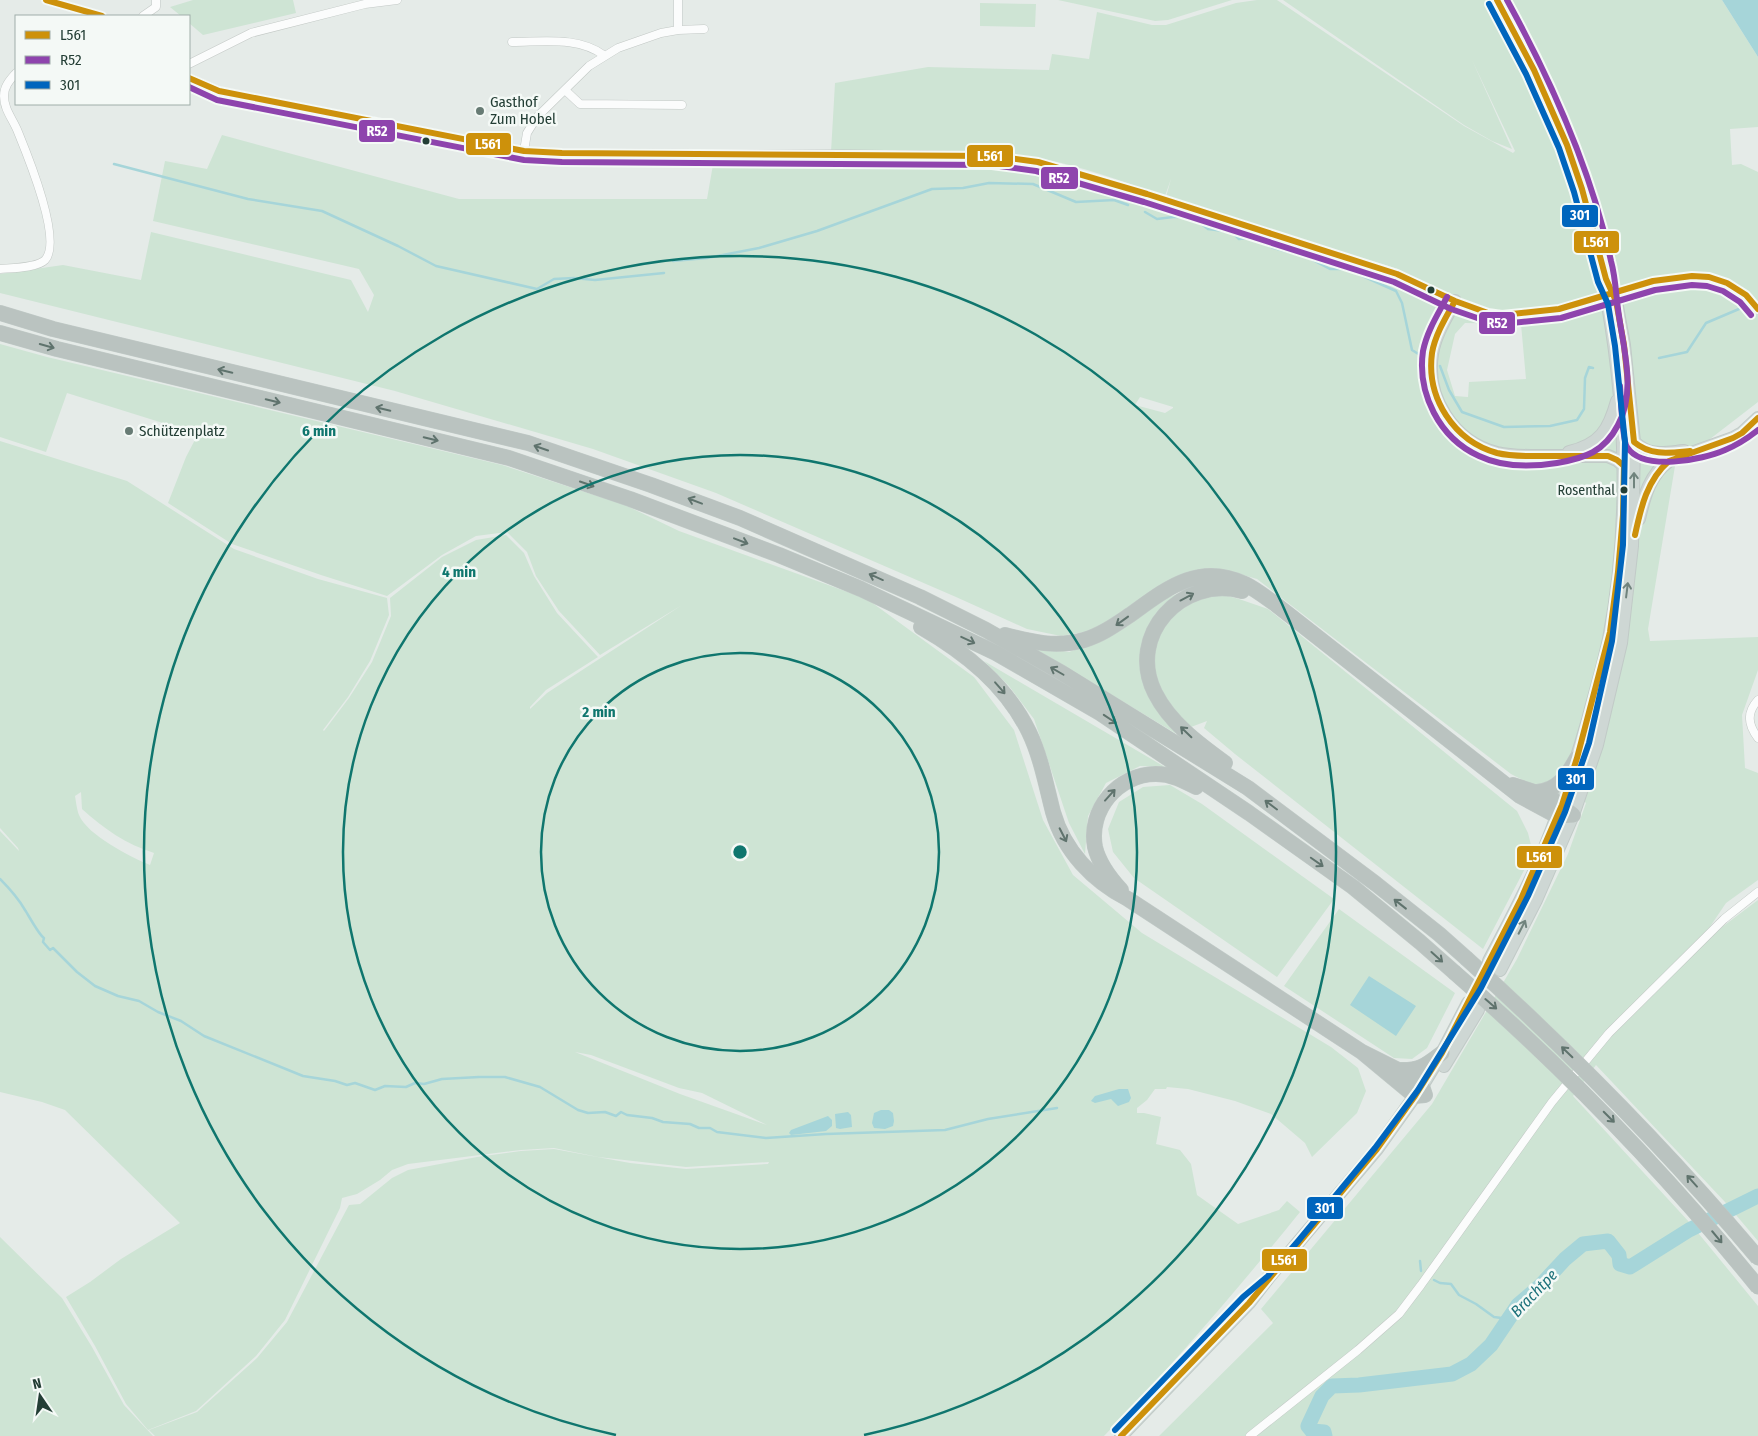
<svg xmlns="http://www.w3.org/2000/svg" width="1758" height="1436" font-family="'Fira Sans Condensed',sans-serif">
	<rect width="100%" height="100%" fill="#e5ebe8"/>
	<path fill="#cee4d4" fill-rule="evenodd" d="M193,0H293L296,13L203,35L189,23V16H181L170,7Z
		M1058,0H1232L1168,20L1155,21Z
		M1257,0H1277L1464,126L1513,153L1515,151L1472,60L1512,149L1492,141L1464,125L1283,0H1722L1758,57V127L1730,129L1732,165L1741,164L1758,172V402L1675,466L1648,629L1650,641L1758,637V670L1742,715L1745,768L1758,773V880L1726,903L1697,946L1758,900V1241L1725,1202L1596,1065L1573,1096L1690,1223L1758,1306V1436H1159L1273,1323L1261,1309L1432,1104L1517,959L1568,854L1586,803L1559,778L1534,786L1511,774L1257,579L1229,571H1204L1097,630L1061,636L1027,629L956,597L716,493L593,449L395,391L0,293V274L63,265L141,280L151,232L351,280L368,312L374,295L359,269L153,221L165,161L207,169L222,135L459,199H707L714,159L928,161L993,160L1038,166L1408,282L1447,306L1453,301L1398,269L1166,197L1171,179L1165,196C1124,182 1080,165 1037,158C970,147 900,152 831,152L835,83L928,67L1049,70L1052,54L1089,59L1097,12L1152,25H1166L1236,3ZM1465,323L1521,324L1526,379L1469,382L1468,397L1455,396L1447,370L1455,334ZM1140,397L1173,407V408L1165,413L1135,405Z
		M980,3L1036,4L1035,27L980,26Z
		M0,344L47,357L502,465L625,505L679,531L867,599L974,677L1014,730L1043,820L1073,875L1142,933L1331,1047L1358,1068L1366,1091L1357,1113L1312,1157L1305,1143L1271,1114L1235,1101L1188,1089L1167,1087L1166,1089H1155L1147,1100L1137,1108V1113H1144L1161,1117L1156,1144L1180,1150L1191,1164L1197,1195L1238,1224L1279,1210L1287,1201L1300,1212C1238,1289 1173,1365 1104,1436H155L149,1430L197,1412L257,1358L287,1322L349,1205L360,1204L392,1178L408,1170L477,1157L521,1151L554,1149L630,1163L686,1169L768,1164L769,1162L686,1167L598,1157L554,1148L521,1150L408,1164L392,1170L380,1180L357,1194L342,1198L340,1208L285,1320L256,1356L196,1411L148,1430L126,1404L95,1346L66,1297L90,1282L121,1259L180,1223L65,1110L42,1102L0,1092V831L19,851L18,848L0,828V441L127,481L234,549L318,579L387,598L389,615L370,661L348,697L323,730L324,731L349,698L372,662L391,616L390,598L442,557L476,540L506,535L524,553L534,576L557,613L598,657L546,690L530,707V709L547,693L682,605L600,655L559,611L536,576L527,552L507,532L476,536L442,555L387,596L321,575L232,544L168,503L186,457L198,434L67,393L46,452L0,437ZM81,792L82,809C104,829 126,844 154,853L150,865C131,857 87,835 79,815C77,810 76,802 75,796ZM575,1052L591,1055L679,1088L702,1093L767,1125L680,1094Z
		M1195,587L1239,599L1268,609L1517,811L1528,833L1533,853L1483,949L1235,754L1204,728L1207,721L1175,733L1029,645L1069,652L1104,639L1169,597Z
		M984,661L1165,767L1140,766L1106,783L1088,816L1085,854L1069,823L1034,719L1009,686Z
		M1170,785L1202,804L1334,899L1277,977L1134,878L1113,852L1108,829L1119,802L1143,787Z
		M1339,909L1455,993L1427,1048L1412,1059L1394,1058L1284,986Z
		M0,1237L62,1298L92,1347L124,1405L153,1436H0Z"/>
	<path fill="#a6d5d9" d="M1722,0H1758V57Z
		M1369,976L1416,1006L1396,1036L1350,1005Z
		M1119,1089H1128L1131,1098L1129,1102L1118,1106L1111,1099L1095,1103L1091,1101L1095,1096Z
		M881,1110H889L893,1113L894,1121L893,1126L885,1129L874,1128L872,1123L874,1113Z
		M848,1112L851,1115L852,1127L840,1129L836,1128L835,1114Z
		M828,1116L832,1120V1126L826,1131L791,1135L789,1133L791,1130Z"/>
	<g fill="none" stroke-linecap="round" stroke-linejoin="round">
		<path stroke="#a6d5d9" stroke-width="2.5" d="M114,164L248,199L322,211L398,246L436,266L537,289L554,279L574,278L595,280L664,273
			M1145,212L1157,219L1173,217H1192L1208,229L1232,232L1239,239L1250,238L1274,248L1307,257L1330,269H1347L1396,291L1402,303L1412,350L1420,355
			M673,261L707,258L759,248L817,231L932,189L963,188L989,183L1033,184L1076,202L1114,200L1128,205
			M1659,358L1687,352L1706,323L1739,309
			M1440,366L1449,390L1462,412L1504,427L1550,426L1577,420L1584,409L1585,378L1589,367L1593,368
			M0,879C9,888 18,898 25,910C29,916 39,935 44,938L43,942L50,950L53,948L77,972L95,986L118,996L139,1001L158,1012L181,1021L204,1036L303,1076L335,1081L347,1085L355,1083L375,1090L385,1086L406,1087L415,1083L424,1084L442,1079L479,1077H505L540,1087L578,1110L588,1113L605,1112L616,1116L621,1112L627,1115L652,1118L663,1122L690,1124L699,1128H710L717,1132L766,1138L826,1134L945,1130L988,1119L1057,1108
			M1420,1261L1421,1271
			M1434,1280L1440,1283L1451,1284L1459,1295L1476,1304L1494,1317L1509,1319"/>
		<path stroke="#a6d5d9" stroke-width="15" d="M1325,1436L1324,1432L1312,1431L1308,1426L1322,1396L1332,1386L1359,1385L1452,1374L1471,1364L1491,1345L1518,1305L1540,1286L1565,1259L1583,1244L1608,1241L1619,1255L1620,1264L1630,1267L1689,1230L1758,1196"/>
		<path stroke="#bec8c4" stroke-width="8" stroke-dasharray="8 4" stroke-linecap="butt" d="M1595,300L1628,289"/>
		<defs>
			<path id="minor" d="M46,0L102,16
				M143,16L156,7V0
				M678,30V0
				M512,42C543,42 579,36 605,56
				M189,64L251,33L365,4L397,0
				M189,78L219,91L524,151L562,153L849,154L993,156L1038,162L1147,194L1397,274L1455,301L1488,313L1502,315L1526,314L1559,309L1595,300
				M565,90L580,104L682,105
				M524,151L527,133L537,117L589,66L618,48L661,33L678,30L704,29
				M0,269C11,268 37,268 45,260C63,241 27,154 18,132C13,119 4,110 4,96C4,86 10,80 16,73
				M1628,289C1674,275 1725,264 1758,309
				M1758,700C1746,713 1748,725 1758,738
				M1250,1436L1358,1350L1399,1314L1421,1285L1552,1102L1609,1033L1724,919L1758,892"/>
			<path id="primary" d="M1497,0C1523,47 1547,94 1566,144C1583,188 1595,234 1606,279
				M1455,301C1446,318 1435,335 1432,354C1425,397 1453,442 1497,453C1515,457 1533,456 1551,456C1570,456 1589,456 1608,456L1617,460L1624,466
				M1634,442C1650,457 1663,453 1684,451
				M1569,452C1600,445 1609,430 1617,401
				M1639,519C1644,497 1650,474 1669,461L1733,438L1742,433L1758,418
				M1489,961C1508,925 1527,890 1543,852C1561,809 1575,765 1588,720C1595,693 1603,667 1609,639C1630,529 1627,415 1608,305
				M1500,970L1536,900L1573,815L1597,745L1621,643L1632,546L1634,442L1624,345L1616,301
				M1444,1066L1478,1010
				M1121,1436L1249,1303L1269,1277L1377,1149L1422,1086L1442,1053L1468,1003"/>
			<path id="motorway" d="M0,313L53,329L528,443L651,485L740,518L920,597L986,630L1062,673L1248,788L1376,884L1439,934L1466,958
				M0,333L57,349L509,458L630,499L779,555L861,589L996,653L1100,713L1249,813L1353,887L1420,942L1454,972
				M921,627C966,653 1006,685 1029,732C1041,757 1046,785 1053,812C1064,851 1093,881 1128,899L1362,1052L1398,1070L1422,1086L1425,1095L1415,1096L1362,1052
				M1005,635C1031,642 1057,648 1084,640C1101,635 1115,625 1130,615C1166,589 1198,562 1245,584C1255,589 1264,596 1274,603L1520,796L1557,816L1573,815
				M1225,763C1199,744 1170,723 1155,693C1126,635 1182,575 1242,591
				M1513,785L1550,797L1573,815
				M1537,792C1558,790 1567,776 1577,758
				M1121,890C1110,878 1099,864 1095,847C1088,810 1118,774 1156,774C1171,774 1183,780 1196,787
				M1398,1070C1420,1071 1425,1066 1442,1053"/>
		</defs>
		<use href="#minor" stroke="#c2c8c5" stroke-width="9"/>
		<use href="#primary" stroke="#c1cac7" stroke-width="14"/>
		<use href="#motorway" stroke="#c1cac7" stroke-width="16"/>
		<use href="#minor" stroke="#fbfcfc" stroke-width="8"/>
		<use href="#primary" stroke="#ced7d4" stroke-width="12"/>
		<use href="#motorway" stroke="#bac3c0" stroke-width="15"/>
		<defs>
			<path id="primary-bridge" d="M1606,279L1608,305"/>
			<path id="motorway-bridge" d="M1466,958C1570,1052 1668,1151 1758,1258
				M1454,972C1565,1069 1666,1173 1758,1287"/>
		</defs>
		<use href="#primary-bridge" stroke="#c1cac7" stroke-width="14" stroke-linecap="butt"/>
		<use href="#motorway-bridge" stroke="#c1cac7" stroke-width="16" stroke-linecap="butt"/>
		<use href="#primary-bridge" stroke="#ced7d4" stroke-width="12"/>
		<use href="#motorway-bridge" stroke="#bac3c0" stroke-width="15"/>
		<defs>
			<path id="bus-1" d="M46,0L102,16
				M1497,0L1534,70L1567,145L1582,189L1606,279L1616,301L1624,345L1634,442C1651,456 1669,453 1690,451
				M189,78L219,91L524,151L562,153L993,156L1038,162L1147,194L1397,274L1455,301L1488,313L1502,315L1559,309L1653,281L1692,276L1709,277L1727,283L1746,295L1758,309
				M1635,535C1641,507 1647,480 1669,461L1733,438L1742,433L1758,418
				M1121,1436L1249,1303L1377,1149L1415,1096L1442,1053L1521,899L1562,805L1577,758L1610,632L1618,572L1623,515L1624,466L1617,460L1608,456C1588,456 1567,456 1547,456C1530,456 1513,457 1497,453C1454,441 1426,398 1432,353C1435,335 1446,317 1455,301"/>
			<path id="bus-2" d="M189,87L217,100L524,160L562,162L992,165L1036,171L1144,202L1394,282L1451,309L1486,321L1502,324L1561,318L1655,290L1692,285L1707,286L1723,291L1740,302L1751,315
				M1447,297C1438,314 1427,331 1423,351C1417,393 1439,438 1479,456C1502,467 1532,467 1557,463C1585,458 1604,452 1618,425C1636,392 1624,351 1619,316C1616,298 1616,279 1611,261C1591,169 1552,82 1507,0
				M1620,386C1621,397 1622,440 1627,447C1643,472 1702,460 1725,450C1737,445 1748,438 1758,430"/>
			<path id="bus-3" d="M1115,1430L1243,1297L1268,1276L1299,1240L1375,1148L1418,1090L1481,988L1528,896L1565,812L1589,743L1612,641L1623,545L1625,442L1615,346L1608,304L1598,282L1574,192L1559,148L1526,74L1489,4"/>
		</defs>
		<use href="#bus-1" stroke="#f4f9f6" stroke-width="10"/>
		<use href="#bus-2" stroke="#f4f9f6" stroke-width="10"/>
		<use href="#bus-3" stroke="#f4f9f6" stroke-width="10"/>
		<use href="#bus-1" stroke="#cd910b" stroke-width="6"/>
		<use href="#bus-2" stroke="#8e44ad" stroke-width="6"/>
		<use href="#bus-3" stroke="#0065bd" stroke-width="6"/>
	</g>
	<defs><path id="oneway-shaft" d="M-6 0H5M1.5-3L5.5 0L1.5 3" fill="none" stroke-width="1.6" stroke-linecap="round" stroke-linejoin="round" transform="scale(1.25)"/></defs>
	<g stroke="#5f736d">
		<use href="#oneway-shaft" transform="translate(47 346) rotate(16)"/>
		<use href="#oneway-shaft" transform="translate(225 371) rotate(-167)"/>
		<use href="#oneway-shaft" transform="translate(273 401) rotate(14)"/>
		<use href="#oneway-shaft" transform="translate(383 409) rotate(-167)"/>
		<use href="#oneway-shaft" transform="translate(431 439) rotate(14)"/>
		<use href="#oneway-shaft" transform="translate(541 448) rotate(-161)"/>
		<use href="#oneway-shaft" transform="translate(587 484) rotate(19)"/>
		<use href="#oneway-shaft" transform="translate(695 501) rotate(-159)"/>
		<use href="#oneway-shaft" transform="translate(741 541) rotate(21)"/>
		<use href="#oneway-shaft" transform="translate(876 577) rotate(-156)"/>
		<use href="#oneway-shaft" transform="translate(1187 597) rotate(-28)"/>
		<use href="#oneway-shaft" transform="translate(1122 621) rotate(144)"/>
		<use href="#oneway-shaft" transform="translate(968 640) rotate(25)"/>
		<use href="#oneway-shaft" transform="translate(1057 671) rotate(-150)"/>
		<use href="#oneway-shaft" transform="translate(1000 688) rotate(49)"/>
		<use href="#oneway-shaft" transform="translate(1110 719) rotate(34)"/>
		<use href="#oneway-shaft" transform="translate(1186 732) rotate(-136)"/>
		<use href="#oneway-shaft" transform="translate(1110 795) rotate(-48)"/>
		<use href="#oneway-shaft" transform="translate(1271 805) rotate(-143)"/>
		<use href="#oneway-shaft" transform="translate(1063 835) rotate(63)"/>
		<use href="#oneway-shaft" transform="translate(1317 862) rotate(35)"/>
		<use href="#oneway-shaft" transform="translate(1400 904) rotate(-142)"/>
		<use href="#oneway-shaft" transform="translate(1437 957) rotate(42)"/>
		<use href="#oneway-shaft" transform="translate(1491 1004) rotate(41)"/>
		<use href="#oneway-shaft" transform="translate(1567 1052) rotate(-136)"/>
		<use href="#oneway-shaft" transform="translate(1609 1117) rotate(45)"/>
		<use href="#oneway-shaft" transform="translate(1692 1181) rotate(-132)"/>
		<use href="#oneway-shaft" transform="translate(1717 1237) rotate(50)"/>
	</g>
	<g stroke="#70837d">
		<use href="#oneway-shaft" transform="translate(1634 480) rotate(-90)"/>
		<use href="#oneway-shaft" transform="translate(1627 590) rotate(-83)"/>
		<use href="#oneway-shaft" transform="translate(1522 927) rotate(-63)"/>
	</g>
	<g fill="none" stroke="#0f766e" stroke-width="2.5">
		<circle cx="740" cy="852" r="199"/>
		<circle cx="740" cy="852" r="397"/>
		<path d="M616 1435A596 596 0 1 1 864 1435"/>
	</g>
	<g fill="#677b74" stroke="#f4f9f6" stroke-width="2">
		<circle cx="480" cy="111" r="5"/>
		<circle cx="129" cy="431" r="5"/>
	</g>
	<g fill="#233e35" stroke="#f4f9f6" stroke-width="2">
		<circle cx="426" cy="141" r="4.5"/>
		<circle cx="1431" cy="290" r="4.5"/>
		<circle cx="1624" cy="490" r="4.5"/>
	</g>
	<g text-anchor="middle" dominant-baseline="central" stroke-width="5" stroke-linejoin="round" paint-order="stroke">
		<g font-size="14" fill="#233e35" stroke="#f4f9f6" text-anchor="end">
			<text x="1615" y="490">Rosenthal</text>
		</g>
		<g font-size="15" fill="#233e35" stroke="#f4f9f6" text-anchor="start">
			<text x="490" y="102">Gasthof<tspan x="490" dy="17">Zum Hobel</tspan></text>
			<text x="139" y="431">Schützenplatz</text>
		</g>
		<g font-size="16" font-style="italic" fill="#1c717a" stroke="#f4f9f6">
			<text transform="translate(1534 1293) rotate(-46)">Brachtpe</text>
		</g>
	</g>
	<circle cx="740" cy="852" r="8" fill="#0f766e" stroke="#f4f9f6" stroke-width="2.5"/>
	<g font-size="15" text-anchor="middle" font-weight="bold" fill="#0f766e" stroke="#f4f9f6" stroke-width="5" stroke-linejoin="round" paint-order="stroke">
		<text x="319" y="436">6 min</text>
		<text x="459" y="577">4 min</text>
		<text x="599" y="717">2 min</text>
	</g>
	<g stroke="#f4f9f6" stroke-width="2">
		<rect x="358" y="119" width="38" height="24" rx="5" fill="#8e44ad"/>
		<rect x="465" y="132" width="47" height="24" rx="5" fill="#cd910b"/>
		<rect x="966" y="144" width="48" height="24" rx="5" fill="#cd910b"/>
		<rect x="1040" y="166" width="39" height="24" rx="5" fill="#8e44ad"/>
		<rect x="1561" y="204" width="38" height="24" rx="5" fill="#0065bd"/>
		<rect x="1573" y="230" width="47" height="24" rx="5" fill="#cd910b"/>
		<rect x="1478" y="311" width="38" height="24" rx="5" fill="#8e44ad"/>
		<rect x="1557" y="767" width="38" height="24" rx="5" fill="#0065bd"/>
		<rect x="1516" y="845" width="47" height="24" rx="5" fill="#cd910b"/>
		<rect x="1306" y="1196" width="38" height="24" rx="5" fill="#0065bd"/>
		<rect x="1261" y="1248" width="47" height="24" rx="5" fill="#cd910b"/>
	</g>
	<g font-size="14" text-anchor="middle" font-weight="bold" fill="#fff">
		<text x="377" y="136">R52</text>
		<text x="488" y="149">L561</text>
		<text x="990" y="161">L561</text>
		<text x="1059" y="183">R52</text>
		<text x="1580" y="220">301</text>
		<text x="1596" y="247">L561</text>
		<text x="1497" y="328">R52</text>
		<text x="1576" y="784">301</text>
		<text x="1539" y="862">L561</text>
		<text x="1325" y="1213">301</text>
		<text x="1284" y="1265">L561</text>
	</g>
	<rect x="15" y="15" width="175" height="90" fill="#f4f9f6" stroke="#a0aea9"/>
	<rect x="25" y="31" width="25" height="8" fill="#cd910b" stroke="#a0aea9"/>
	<text x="60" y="40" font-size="15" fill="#233e35">L561</text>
	<rect x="25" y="56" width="25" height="8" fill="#8e44ad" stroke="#a0aea9"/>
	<text x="60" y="65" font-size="15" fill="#233e35">R52</text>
	<rect x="25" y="81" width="25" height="8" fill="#0065bd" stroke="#a0aea9"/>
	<text x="60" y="90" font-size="15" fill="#233e35">301</text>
	<g transform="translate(40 1396) rotate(347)" stroke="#f4f9f6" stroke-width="4" paint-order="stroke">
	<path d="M0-4L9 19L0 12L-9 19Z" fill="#233e35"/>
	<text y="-8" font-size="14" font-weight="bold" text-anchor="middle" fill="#233e35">N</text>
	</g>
</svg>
